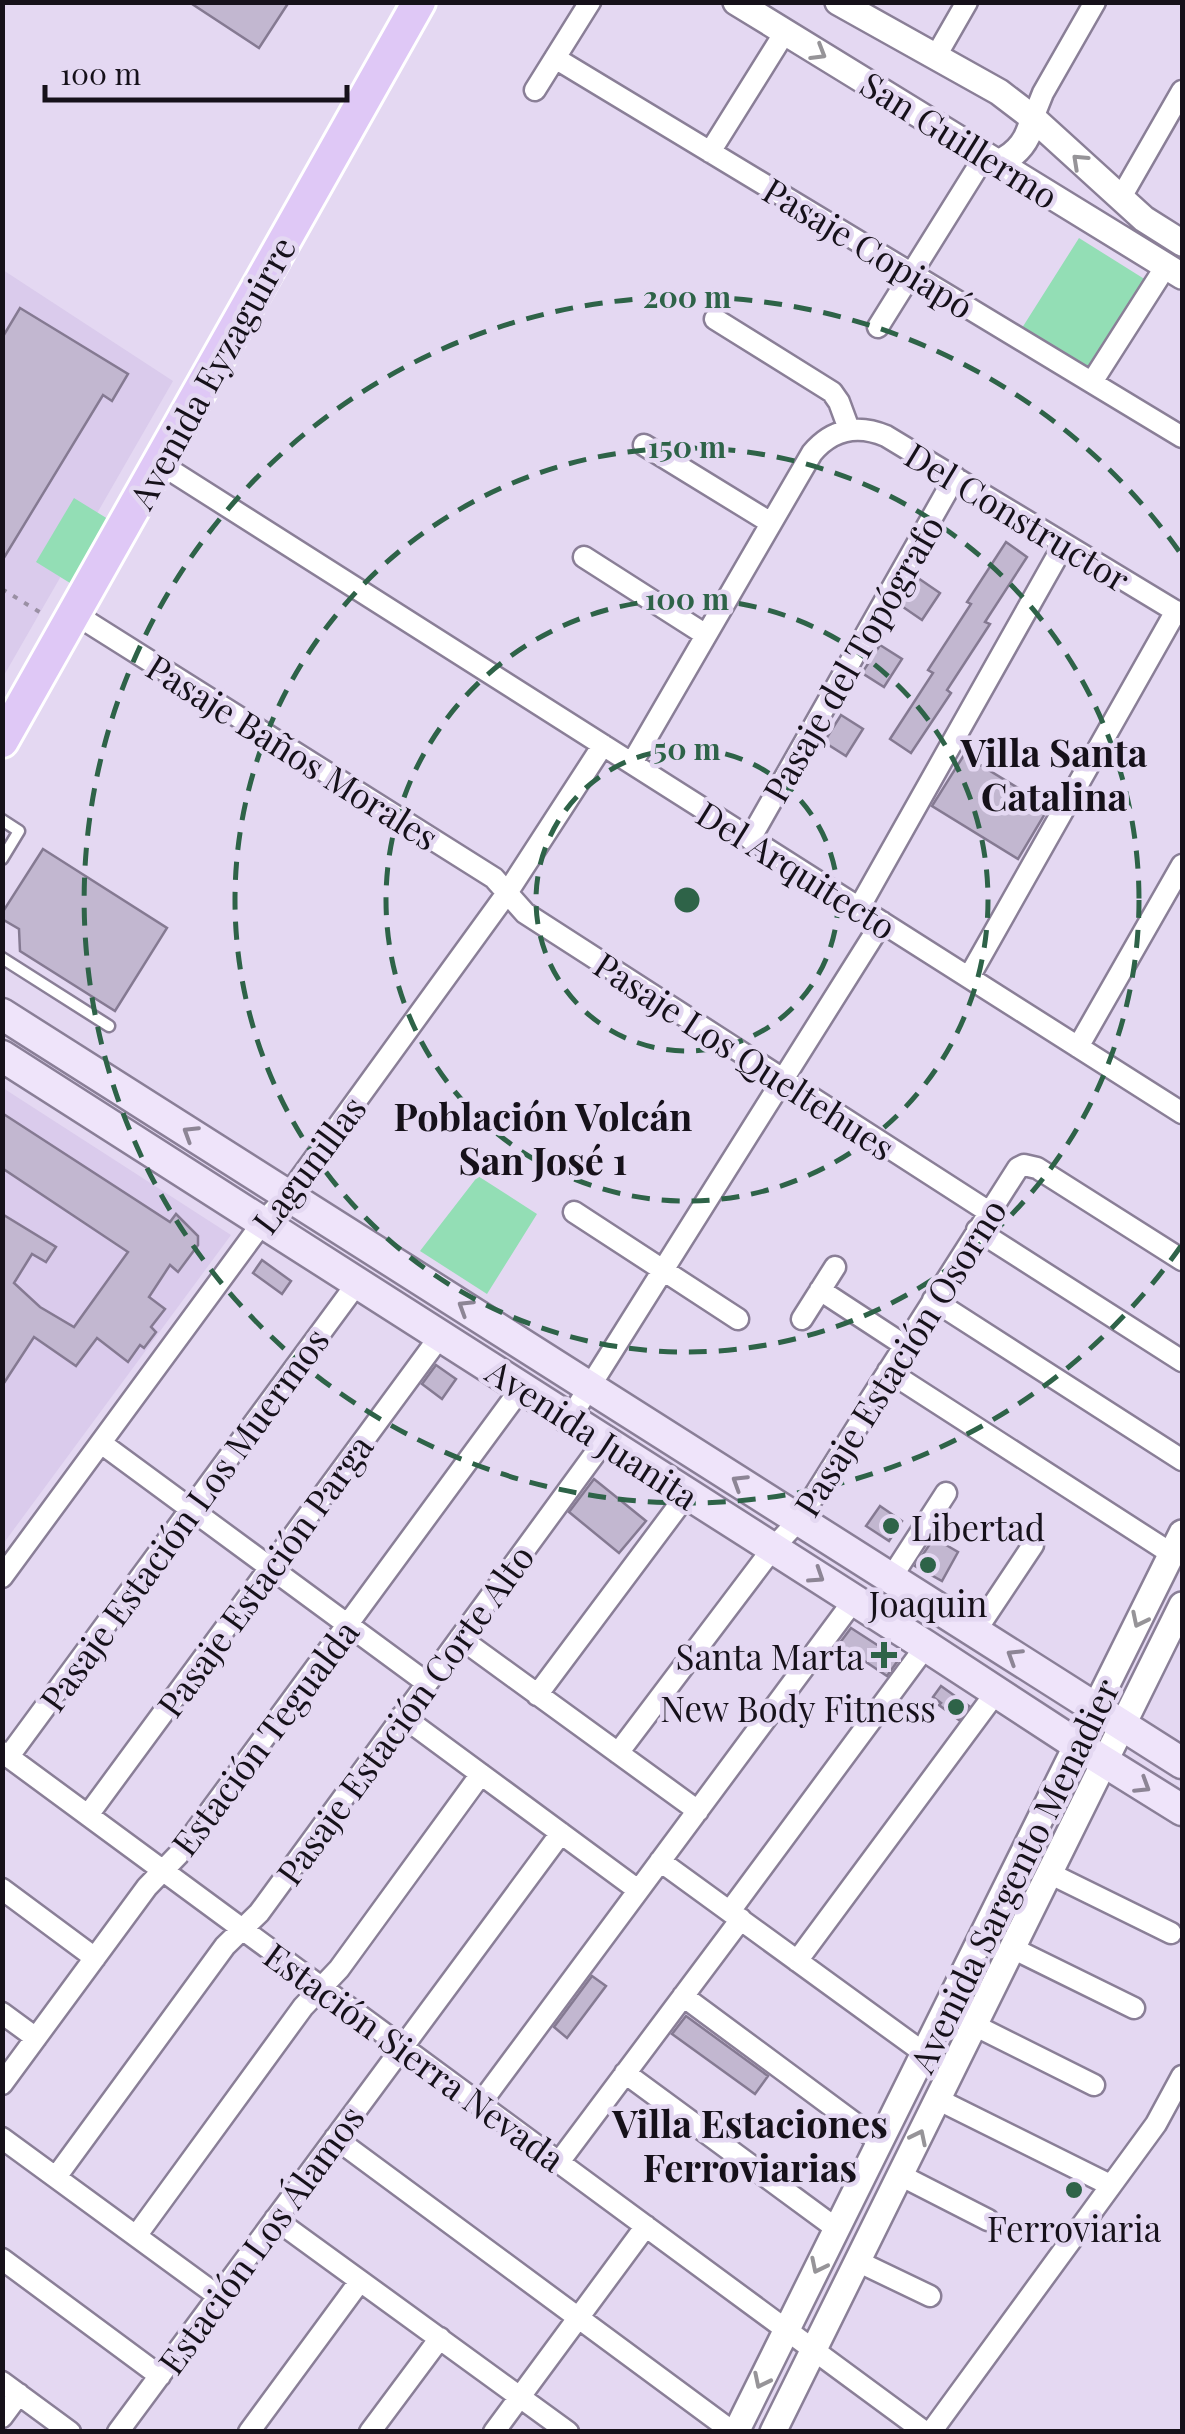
<svg xmlns="http://www.w3.org/2000/svg" width="1185" height="2434" font-family="'Playfair Display',serif">
	<rect width="100%" height="100%" fill="#e4d8f2"/>
	<path fill="#dacbec" d="M3,270L173,381L3,677Z
		M3,1088L231,1235L3,1544Z"/>
	<path fill="#93deb5" d="M1079,238L1146,280L1089,369L1022,328Z
		M74,498L108,519L70,583L36,562Z
		M478,1176L537,1214L487,1294L420,1251Z"/>
	<path fill="#c2b7d0" stroke="#857a92" stroke-width="2.5" d="M189,2H289L259,48Z
		M20,308L128,374L112,401L103,395L2,561V338Z
		M1006,542L1027,557L985,622L990,624L947,690L951,693L911,753L890,739L933,673L928,670L971,604L967,602Z
		M918,578L940,593L922,620L900,605Z
		M880,645L902,659L884,687L862,673Z
		M841,715L863,729L846,756L824,742Z
		M964,755L1049,807L1018,859L932,806Z
		M43,849L167,928L115,1011L20,951L19,929L2,919V913Z
		M2,1113L170,1222L176,1214L198,1236V1245L178,1272L170,1265L149,1297L165,1309L151,1327L156,1332L144,1348L140,1345L128,1362L97,1338L76,1366L34,1337L2,1386V1214L56,1247L46,1262L32,1254L14,1283L40,1307L74,1327L128,1252L2,1168Z
		M262,1260L291,1281L282,1294L253,1273Z
		M436,1365L456,1379L442,1399L422,1384Z
		M594,1479L646,1521L619,1553L569,1512Z
		M880,1506L902,1521L889,1541L866,1526Z
		M934,1538L958,1552L942,1581L915,1566Z
		M851,1628L899,1659L887,1676L839,1644Z
		M941,1686L969,1706L959,1720L939,1705L941,1703L933,1697Z
		M592,1976L606,1986L567,2038L554,2027Z
		M686,2016L768,2076L755,2094L672,2034Z"/>
	<g fill="none" stroke-linecap="round" stroke-linejoin="round">
		<defs>
			<path id="service" d="M2,820L19,831L2,859
				M2,958L109,1026"/>
			<path id="minor" d="M936,56L967,2
				M555,58L1182,437
				M535,90L590,2
				M1033,118L1043,93L1095,2
				M710,152L785,32
				M1120,199L1182,91
				M715,319L832,392L839,402L849,429
				M878,327L986,154
				M1092,382L1166,266
				M644,445L771,523
				M159,463L1182,1113
				M584,557L706,635
				M75,614L494,878L525,913L989,1212
				M632,763L812,453C832,429 858,424 886,436L1182,615
				M750,839L955,477
				M859,908L1064,544
				M969,977L1176,611
				M1078,1047L1182,865
				M574,1212L738,1319
				M977,1230L1182,1361
				M820,1290L904,1345
				M933,1300L1182,1460
				M802,1319L835,1267
				M888,1371L1172,1554
				M570,1418L882,922
				M101,1443L427,1683
				M2,1577L263,1222L288,1195L507,893L603,745
				M891,1578L946,1493
				M975,1632L1033,1545
				M460,1638L698,1811
				M537,1695L688,1493
				M402,1716L638,1890
				M2,1752L925,2432
				M618,1753L773,1548L799,1520L859,1424L865,1408L1018,1168L1024,1165L1037,1168L1182,1260
				M9,1756L358,1282
				M88,1815L441,1335
				M660,1861L924,2053
				M1049,1873L1171,1933
				M2,1889L95,1958
				M730,1911L926,1646
				M1012,1948L1134,2008
				M797,1961L997,1691
				M683,1996L880,2142
				M2,2013L36,2038
				M974,2025L1094,2085
				M625,2073L837,2229
				M2,2084L147,1887L178,1855L522,1387
				M937,2099L1110,2185
				M480,2104L854,1600
				M2,2138L218,2296
				M335,2138L733,2432
				M559,2162L741,1919
				M900,2175L988,2220
				M56,2177L225,1946L259,1913L605,1440
				M275,2219L568,2432
				M136,2236L303,2007L339,1969L481,1774
				M2,2259L160,2376
				M857,2261L930,2296
				M2,2382L70,2432
				M2,2417L19,2394
				M118,2432L561,1833
				M249,2432L360,2281
				M370,2432L440,2338
				M494,2432L646,2226
				M931,2432L1156,2124L1182,2076"/>
			<path id="tertiary" d="M736,2L1182,276
				M838,2L999,92L1033,118L1144,219L1182,243
				M1000,162C1019,153 1029,139 1033,118
				M736,2432L1182,1533
				M773,2432L1182,1605"/>
			<path id="secondary" d="M2,1014L1182,1763
				M2,1056L926,1646L1076,1744L1182,1810"/>
			<path id="primary" d="M2,741L419,2"/>
		</defs>
		<use href="#service" stroke="#8a7f97" stroke-width="15"/>
		<use href="#minor" stroke="#8a7f97" stroke-width="25"/>
		<use href="#tertiary" stroke="#8a7f97" stroke-width="30"/>
		<use href="#secondary" stroke="#8a7f97" stroke-width="35"/>
		<use href="#primary" stroke="#fff" stroke-width="38"/>
		<path stroke="#9a90a4" stroke-width="4" stroke-dasharray="5 8" stroke-linecap="butt" d="M2,589L46,616"/>
		<use href="#service" stroke="#fff" stroke-width="10"/>
		<use href="#minor" stroke="#fff" stroke-width="20"/>
		<use href="#tertiary" stroke="#fff" stroke-width="25"/>
		<use href="#secondary" stroke="#efe4fa" stroke-width="30"/>
		<use href="#primary" stroke="#dfc8f6" stroke-width="32"/>
	</g>
	<defs><path id="oneway-chevron" d="M-2-3.5L2.5 0L-2 3.5" fill="none" stroke-width="1.6" stroke-linecap="round" stroke-linejoin="round" transform="scale(2.5)"/></defs>
	<g stroke="#969498">
		<use href="#oneway-chevron" transform="translate(819 53) rotate(31)"/>
		<use href="#oneway-chevron" transform="translate(1079 161) rotate(-137)"/>
		<use href="#oneway-chevron" transform="translate(1139 1620) rotate(116)"/>
		<use href="#oneway-chevron" transform="translate(919 2137) rotate(-64)"/>
		<use href="#oneway-chevron" transform="translate(818 2266) rotate(116)"/>
		<use href="#oneway-chevron" transform="translate(761 2381) rotate(116)"/>
	</g>
	<g stroke="#8d8595">
		<use href="#oneway-chevron" transform="translate(190 1133) rotate(-148)"/>
		<use href="#oneway-chevron" transform="translate(465 1307) rotate(-148)"/>
		<use href="#oneway-chevron" transform="translate(739 1482) rotate(-148)"/>
		<use href="#oneway-chevron" transform="translate(817 1576) rotate(33)"/>
		<use href="#oneway-chevron" transform="translate(1014 1656) rotate(-148)"/>
		<use href="#oneway-chevron" transform="translate(1143 1786) rotate(32)"/>
	</g>
	<g fill="none" stroke="#2e6348" stroke-width="5" stroke-dasharray="18 12">
		<circle cx="687" cy="900" r="151"/>
		<circle cx="687" cy="900" r="301"/>
		<circle cx="687" cy="900" r="452"/>
		<path d="M1181 1246A603 603 0 1 1 1181 554"/>
	</g>
	<g fill="#2e6348" stroke="#e4d8f2" stroke-width="4">
		<circle cx="891" cy="1526" r="10"/>
		<circle cx="928" cy="1565" r="10"/>
		<path d="M879 1640h10v10h10v10h-10v10h-10v-10h-10v-10h10z"/>
		<circle cx="956" cy="1707" r="10"/>
		<circle cx="1074" cy="2190" r="10"/>
	</g>
	<g text-anchor="middle" dominant-baseline="central" stroke-width="9" stroke-linejoin="round" paint-order="stroke">
		<g font-size="35" fill="#16111a" stroke="#e4d8f2">
			<text transform="translate(960 139) rotate(32)">San Guillermo</text>
			<text transform="translate(869 247) rotate(31)">Pasaje Copiapó</text>
			<text transform="translate(211 372) rotate(-61)">Avenida Eyzaguirre</text>
			<text transform="translate(1018 516) rotate(31)">Del Constructor</text>
			<text transform="translate(852 658) rotate(-60)">Pasaje del Topógrafo</text>
			<text transform="translate(293 751) rotate(32)">Pasaje Baños Morales</text>
			<text transform="translate(797 869) rotate(32)">Del Arquitecto</text>
			<text transform="translate(745 1055) rotate(33)">Pasaje Los Queltehues</text>
			<text transform="translate(308 1164) rotate(-53)">Lagunillas</text>
			<text transform="translate(899 1357) rotate(-58)">Pasaje Estación Osorno</text>
			<text transform="translate(593 1433) rotate(33)">Avenida Juanita</text>
			<text transform="translate(183 1519) rotate(-54)">Pasaje Estación Los Muermos</text>
			<text transform="translate(264 1575) rotate(-54)">Pasaje Estación Parga</text>
			<text transform="translate(404 1714) rotate(-54)">Pasaje Estación Corte Alto</text>
			<text transform="translate(264 1737) rotate(-53)">Estación Tegualda</text>
			<text transform="translate(1013 1875) rotate(-64)">Avenida Sargento Menadier</text>
			<text transform="translate(415 2056) rotate(36)">Estación Sierra Nevada</text>
			<text transform="translate(260 2239) rotate(-54)">Estación Los Álamos</text>
		</g>
		<g font-size="35" fill="#16111a" stroke="#e4d8f2">
			<text x="911" y="1526" text-anchor="start">Libertad</text>
			<text x="928" y="1602">Joaquin</text>
			<text x="864" y="1655" text-anchor="end">Santa Marta</text>
			<text x="936" y="1707" text-anchor="end">New Body Fitness</text>
			<text x="1074" y="2227">Ferroviaria</text>
		</g>
		<g font-size="38" font-weight="bold" fill="#16111a" stroke="#e4d8f2">
			<text x="1054" y="751">Villa Santa<tspan x="1054" dy="44">Catalina</tspan></text>
			<text x="543" y="1115">Población Volcán<tspan x="543" dy="44">San José 1</tspan></text>
			<text x="750" y="2122">Villa Estaciones<tspan x="750" dy="44">Ferroviarias</tspan></text>
		</g>
	</g>
	<circle cx="687" cy="900" r="15" fill="#2e6348" stroke="#e4d8f2" stroke-width="5"/>
	<g font-size="30" text-anchor="middle" font-weight="bold" fill="#2e6348" stroke="#e4d8f2" stroke-width="9" stroke-linejoin="round" paint-order="stroke">
		<text x="687" y="308">200 m</text>
		<text x="687" y="458">150 m</text>
		<text x="687" y="610">100 m</text>
		<text x="687" y="760">50 m</text>
	</g>
	<rect width="1185" height="2434" fill="none" stroke="#16111a" stroke-width="10"/>
	<path d="M45 85v15h302v-15" fill="none" stroke="#16111a" stroke-width="5"/>
	<text x="60" y="85" font-size="30" fill="#16111a" stroke="#e4d8f2" stroke-width="8" paint-order="stroke">100 m</text>
</svg>
